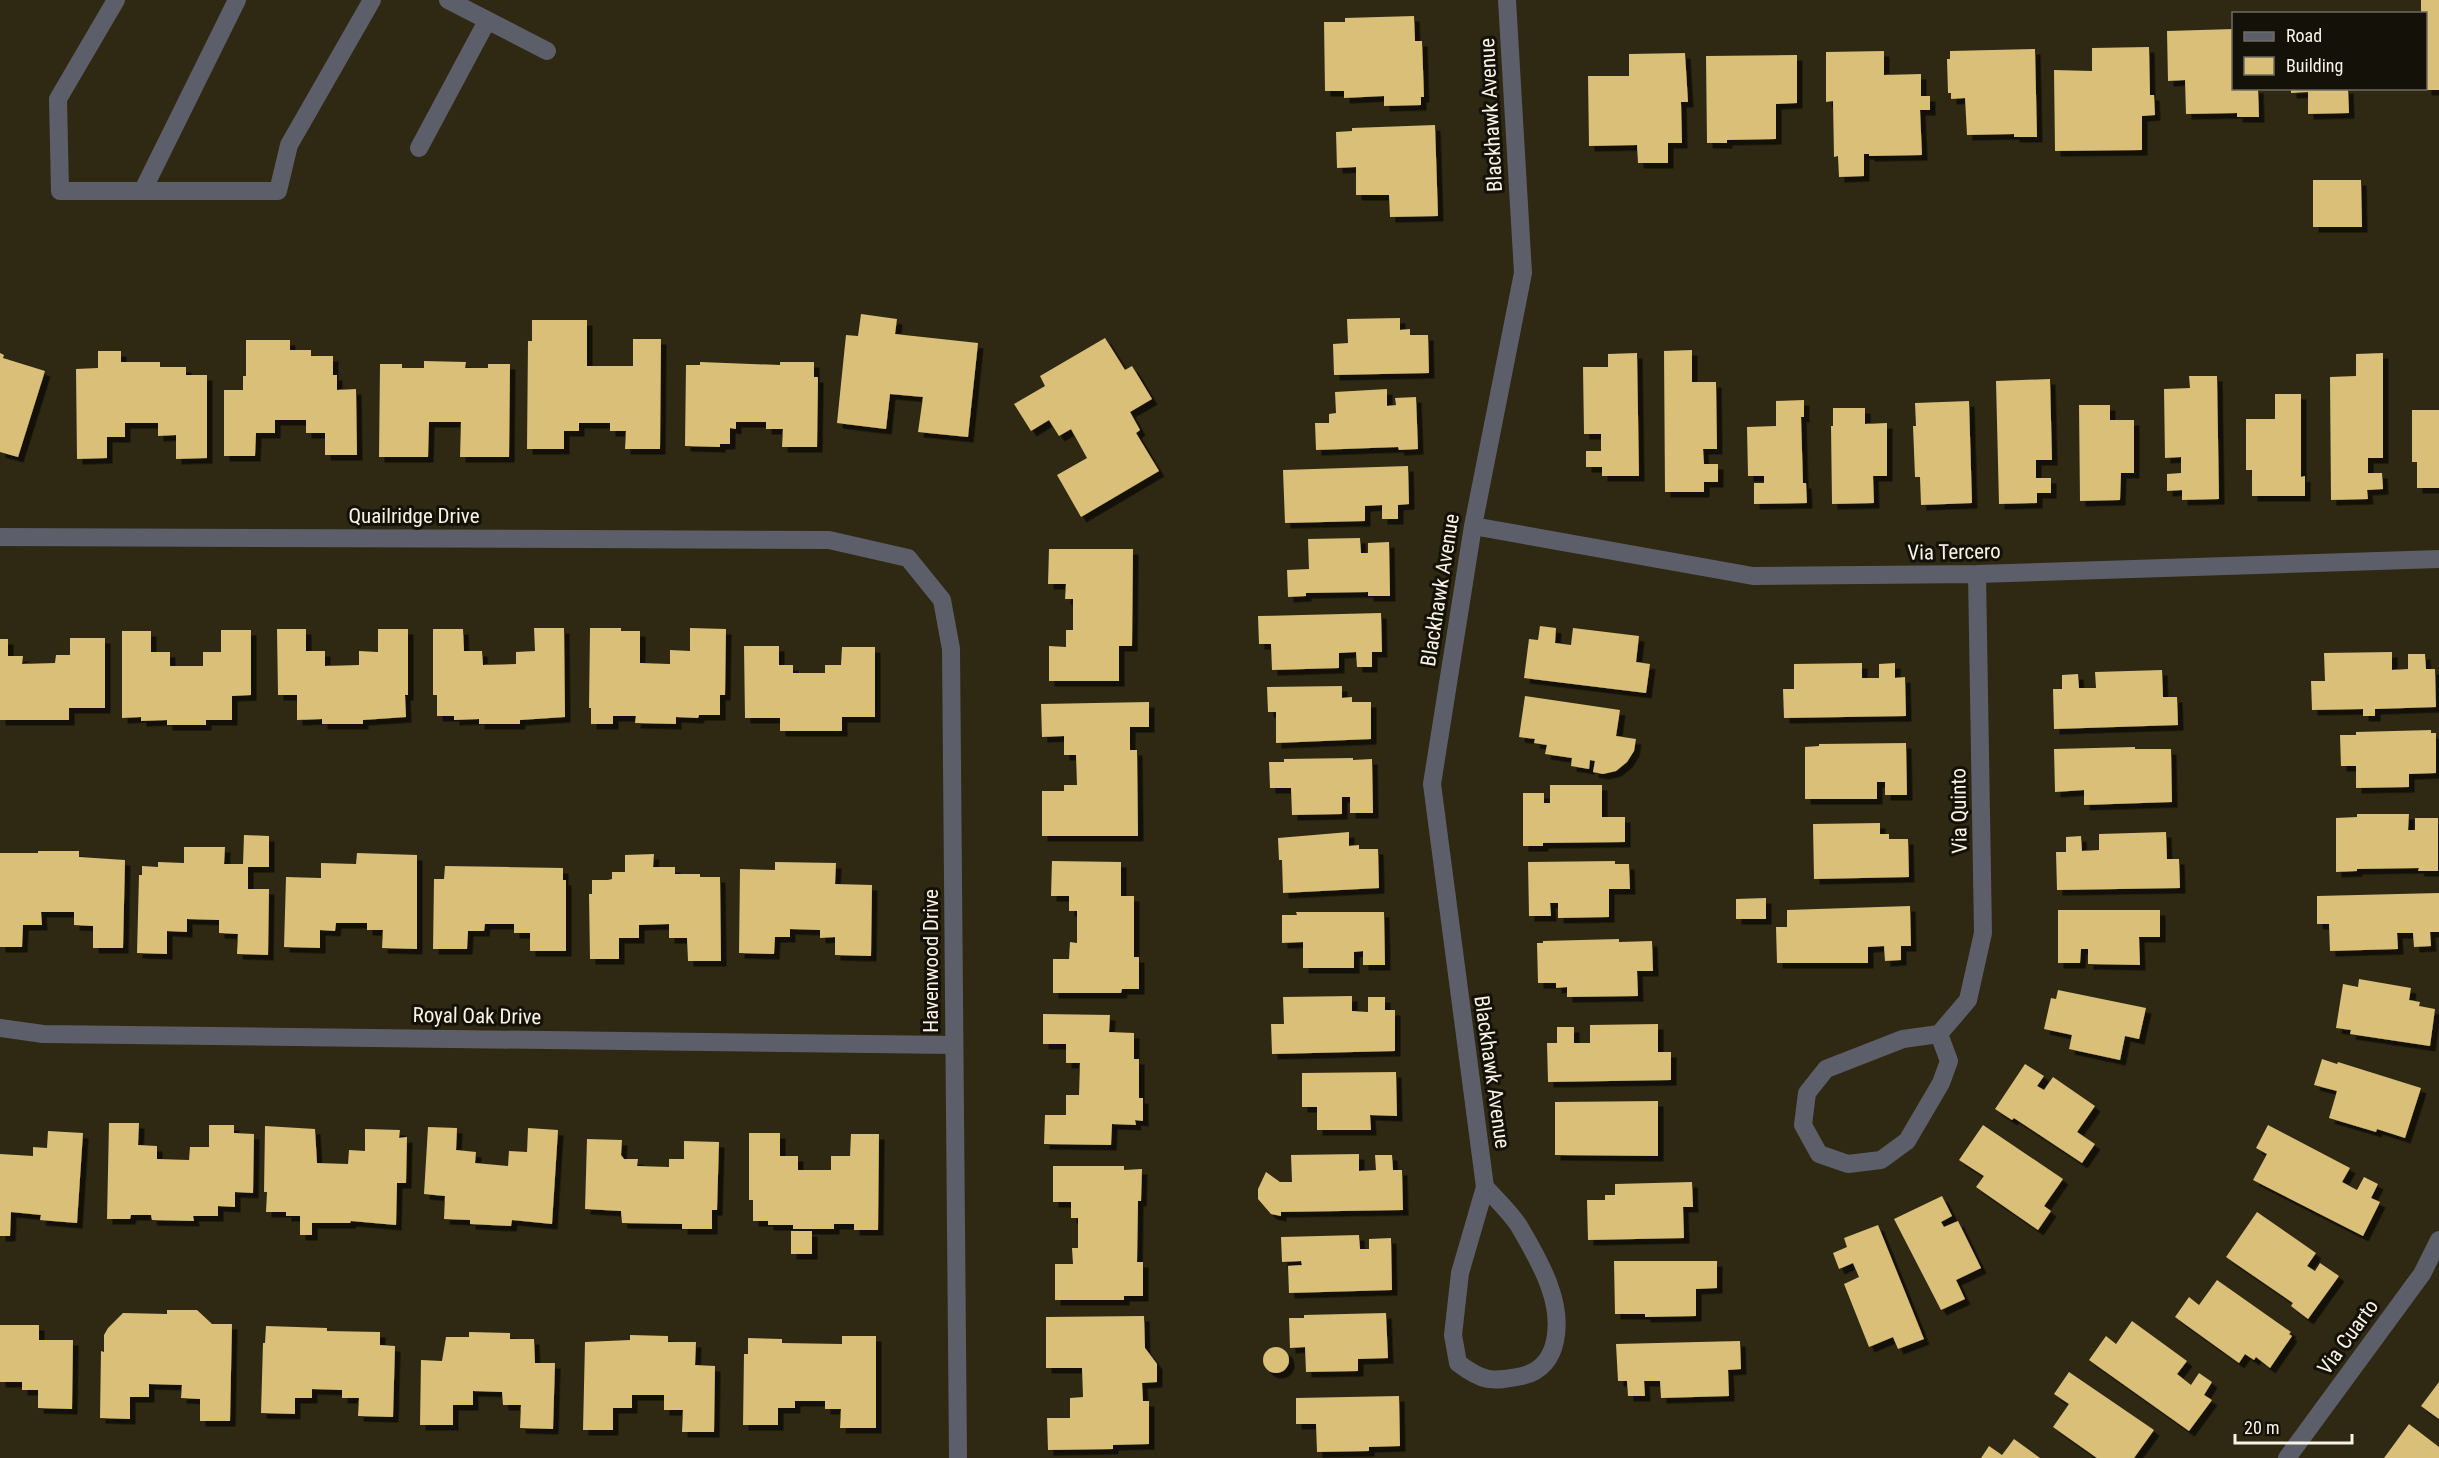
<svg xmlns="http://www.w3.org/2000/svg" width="2439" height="1458" font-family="'Roboto Condensed',sans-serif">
	<defs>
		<filter id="shadow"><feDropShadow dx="5.5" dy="5.5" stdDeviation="0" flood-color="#0009"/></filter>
	</defs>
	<rect width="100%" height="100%" fill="#2f2812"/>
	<path fill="#d9bf77" filter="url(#shadow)" d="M2421,0H2439V90H2426V14H2421Z
		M1414,16L1415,41H1422L1424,97H1421V105L1384,106V96L1344,98V91H1325L1324,22H1345V18Z
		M2234,29V88H2258L2259,117H2237V113L2186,114L2185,80L2168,81L2167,31Z
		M2149,47L2150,95H2154L2155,115L2142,116V150L2055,151L2054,70L2092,71V48Z
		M2035,49L2037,137H2014V134L1967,135L1965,98L1951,99V93H1948L1947,59H1950V51Z
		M1884,51V75L1921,74V96H1930V110H1920L1922,155L1869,156V154H1864V176L1839,177L1838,156L1834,157L1833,101L1826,102V52Z
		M1685,53L1688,102H1681L1682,143H1668V163H1638L1637,145L1589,146L1588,76H1629V54Z
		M1797,55V103L1776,104V139L1727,140V143H1707L1706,56Z
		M2291,88H2348L2349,113L2308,114V92L2291,93Z
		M1435,125L1438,216L1390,217L1389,195H1356V167L1337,168L1336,132L1352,131V128Z
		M2313,180H2361L2362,227H2313Z
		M861,314L897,319L895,334L978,343L968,437L918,432L923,397L890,394L886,429L837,423L846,335L858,336Z
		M1400,318V330L1410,329V335H1428L1429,373L1334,375L1333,344L1348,343L1347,319Z
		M532,320H587V366H633V339H661L660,449H625L626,431H610V423H579V431H564V449H527L528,341H532Z
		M1105,338L1125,370L1132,366L1152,399L1130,412L1140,430L1136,433L1159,471L1081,517L1057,475L1087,458L1071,429L1059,436L1049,420L1031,431L1014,404L1045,386L1040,376Z
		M246,340H290V350H311V356H333V375H337V390L356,389L357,455H325V433H306V420H275V433H256L255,456H224V390H243V376H246Z
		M1692,350V382H1716L1717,449H1703L1704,464H1718V482H1704V492H1665L1664,351Z
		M98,351H121V362H160V367H186V375H207V458L176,459V435L158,436V423H125V437H107V458L77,459L76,369L98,368Z
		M0,353L4,355L3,358L45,371L18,457L0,452Z
		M1637,353L1639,476H1602V467H1586V451H1601V434H1584L1583,367H1608V354Z
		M2383,353V458H2368V473H2382L2383,489L2367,490L2368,499L2331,500L2330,377L2356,376V354Z
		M424,361L466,362L465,368H488V364H510L509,457H460L461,422H429L428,457H379L380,364H402V368H424Z
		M700,362L780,365V362H814V377H818L817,447H782L783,429H766V422H736V429L730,428V444H720V447L685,446L686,365H700Z
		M2189,376H2217L2219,499L2182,500V490L2167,491V474L2181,473V457L2165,458L2164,389L2190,388Z
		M2050,379L2052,460H2036V478H2051V493H2037V503L1999,504L1996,381Z
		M1387,389V406L1396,405L1395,398L1416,397L1418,449L1399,450L1398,447L1316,450L1315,423H1329V414L1336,413L1335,392Z
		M2275,394H2301V477L2305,476V496H2252V470H2246V419H2275Z
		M1804,400V417H1801L1803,483H1806L1807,503L1754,504V483H1764V476H1748L1747,427L1776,426V401Z
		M1969,401L1972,503L1921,505L1920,477H1915L1913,426H1916L1915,403Z
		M2079,405H2110V420H2134V473H2121L2120,500L2080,501Z
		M1833,408H1865V424L1887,423V476H1873L1874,503L1832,504L1831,426H1833Z
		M2412,410H2439V488H2417V462H2412Z
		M1408,466L1409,504L1398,505V519H1382V505L1365,506V521L1285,523L1283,470Z
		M1360,538L1361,553H1368V543L1389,542L1390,596H1368V592L1306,593V596L1288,597L1287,570L1309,569L1308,539Z
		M1049,549H1133L1132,646H1119V681H1049V646L1066,647V630H1073V599H1065L1066,584H1048Z
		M1381,613L1382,652H1372V667H1357L1356,652L1339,653V668L1272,670L1271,644H1259L1258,616Z
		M1540,626L1556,628L1555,643L1571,645L1573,628L1639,636L1636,662L1650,664L1646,693L1524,678L1529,639L1538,640Z
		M534,628H564L565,717L520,720V724H479V719L454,720V716H437V695H433V629H463L464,651H482L483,665L516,664V652L535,651Z
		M590,628H621V631H640V663L670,664V650L690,651V628L726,629L725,695H720V715H699L698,718L676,717V724L635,723L636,716H613V724H591V708H589Z
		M277,629H306V651H325V666L359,665V651L378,652V629H408V695H405L406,717L363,720V724H322V719L297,720V695H278Z
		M221,630H251V695L232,696V720H206V725H167V720L141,721V717L122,718V631H151V652H170V666H203V652H221Z
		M70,638H105V708H69V720H0V639H8V656H23L22,664L55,663L56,655H70Z
		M744,646H779V665H793V673H825V665H841L842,647H875V717H842V731H780V718H745Z
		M2392,652V670L2408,669V654H2425L2426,669H2435L2436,707L2375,709V716H2363V709L2312,710L2311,681H2325L2324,653Z
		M1862,663V678H1879V664L1895,663V678L1905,677L1906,716L1784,718L1783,689H1794V664Z
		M2162,670L2163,697H2177L2178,725L2054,729L2053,689H2062V675L2078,674L2079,688H2096L2095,672Z
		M1342,686V698L1352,697V702H1371V739L1276,743V712H1268L1267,687Z
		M1525,696L1620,710L1616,736L1636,739L1634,751L1627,762L1616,771L1603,774L1593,772L1595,761L1590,760L1589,769L1571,766L1572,758L1545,754L1547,745L1534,743L1535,739L1519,737Z
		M1149,702V727H1130V750H1137L1138,836H1042V791H1064V785H1077L1076,755H1064V736L1042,737L1041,704Z
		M2431,730V733H2436V773L2409,774V787L2356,788V766H2341L2340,735H2356V732Z
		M1906,743L1907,795H1885V782H1877V799H1805V747L1819,746V744Z
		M2135,747V749H2171L2172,802L2084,805V790L2055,792L2054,749Z
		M1353,758V760L1372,759L1373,813H1350V797H1342V814L1292,815L1291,788H1270L1269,762H1284V759Z
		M1550,785H1602V817H1625V842L1543,843V846H1523V793H1544V803H1550Z
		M2357,814H2409L2408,830H2415V818H2438V871H2418L2419,868L2357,869V871L2336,872V818L2357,817Z
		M1880,823V834H1889V839H1908L1909,877L1814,879L1813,824Z
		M1349,832V846L1359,845V849H1378L1379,888L1283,893L1282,860H1279L1278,838Z
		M2166,832L2167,859H2179L2180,888L2057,890L2056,852H2066V837L2081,836L2082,851L2099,850V834Z
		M244,835L269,836V867H248V889H269L268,955L237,954L238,934L219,933V920L187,919V932L167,931V954L137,953L139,875H142V866L158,867V862L184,863V847H225L224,864H243Z
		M38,851H79V857L125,860L123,948H93V926L74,925V912H41L42,925H23L22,947H0V853H38Z
		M357,853L417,855V949L382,948L383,930H367V923H336L335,931L320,930V948L284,947L286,877L321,878V863L356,864Z
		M654,854L653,867H675V874H700V877H720L721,961H688L687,938H669V924L639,925V938H619V959H590L589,894H592V880H608L612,879V872H625V855Z
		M1052,861L1121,862V896H1134V957H1139V989H1122L1121,993H1053V959H1069L1070,942L1077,943V911H1069V896H1051Z
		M1615,861V864H1629L1630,889H1609V917L1558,918V903H1550L1551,916H1529L1528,862Z
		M775,862L836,863L835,884L872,885L871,956L835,955V937L820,938V930L790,929V937H775L774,954L739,953L740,869L775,870Z
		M445,866L563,868V880H566V951H530V933H514V924H485L484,931H468L467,949H433L434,879H444Z
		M2439,893V932H2430L2431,946L2414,947L2413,933H2397L2398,949L2330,951L2329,924H2317V896Z
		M1766,898V919H1736V899Z
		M1910,906L1911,946H1901V960L1885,961L1884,946L1868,947V963H1777L1776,927H1787V910Z
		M2058,910H2160V937H2139L2140,965L2088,964V949H2081L2080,963H2058Z
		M1296,912H1384L1385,965H1363V951L1354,952V968H1303V942L1282,943V915H1297Z
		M1619,939V942L1652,941L1653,971H1637L1638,996L1567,997V987L1556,988V983H1538L1537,943H1543V941Z
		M2359,979L2411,988L2409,1000L2420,1002L2419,1006L2435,1009L2430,1046L2350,1034L2351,1030L2336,1028L2343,984L2358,987Z
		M2058,990L2146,1008L2139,1039L2125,1036L2120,1060L2069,1049L2072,1035L2044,1029L2051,998L2056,999Z
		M1352,996V1011L1368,1012V997H1385V1010H1395V1051L1272,1054L1271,1024H1284L1283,997Z
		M1043,1014L1110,1015L1109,1032L1134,1033V1059H1139V1098H1143V1121L1135,1120L1136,1125L1112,1124L1111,1145L1044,1144L1045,1115H1066V1095H1079L1080,1063H1066V1044H1043Z
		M1658,1024V1052H1671V1080L1548,1082L1547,1043H1557V1027H1574V1043H1590V1025Z
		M2322,1059L2337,1064L2338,1062L2421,1088L2405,1138L2377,1129L2376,1132L2329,1118L2337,1091L2314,1085Z
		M2025,1064L2044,1076L2037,1086L2044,1090L2053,1077L2095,1106L2077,1132L2095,1144L2082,1163L2014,1118L2012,1120L1995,1109Z
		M1396,1072L1397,1116L1370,1115L1371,1130H1317V1107H1302V1073Z
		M1658,1101V1156L1555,1155V1102Z
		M109,1123H139L138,1145L157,1146V1159L189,1160L190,1147H209V1125H234V1133L254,1134L253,1193L235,1192V1207L218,1206V1216H193L194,1221L152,1220L151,1215H131L130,1219H107Z
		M1983,1125L2063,1179L2044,1206L2051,1211L2038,1230L1976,1187L1984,1176L1959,1160Z
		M2268,1125L2350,1168L2342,1182L2357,1190L2364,1177L2378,1184L2371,1198L2380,1202L2363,1236L2253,1180L2267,1154L2256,1148Z
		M265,1126L315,1129L317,1163L348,1164L349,1150L365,1151V1129L400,1130L399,1138L407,1137L406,1183H397L396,1225L351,1221L350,1223H312V1235H300V1216H286V1212H266L267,1192H264Z
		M428,1127L457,1128L456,1150L476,1152L475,1163L508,1166L509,1151L527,1152L528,1128L558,1130L552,1224L512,1220L511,1226L470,1224V1220L444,1219L445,1196L424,1194Z
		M48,1131L83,1133L77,1223L40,1220L41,1215L11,1212L10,1236H0V1154L33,1156V1147L47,1148Z
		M749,1133H780V1156H798V1170H831V1156H850L851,1134H879L878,1230H854V1224H834V1229H793V1225H768V1221H753V1200H749Z
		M587,1139L622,1140L621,1155L624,1159H638L637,1166L669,1167V1159H684V1141L719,1142L717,1210H712V1229H682V1224L622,1223L621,1211L585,1209Z
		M1359,1154V1171L1376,1170L1375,1155H1392L1393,1170H1402L1403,1210L1281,1212V1216L1271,1214L1258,1199V1189L1266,1172L1280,1182H1292L1291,1155Z
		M1053,1166H1124V1170L1142,1169L1141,1201H1138L1137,1262H1143V1296H1124V1300H1055V1264H1073L1072,1248H1078V1218H1071V1202H1053Z
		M1692,1182L1693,1207H1683L1684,1238L1588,1240L1587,1200H1605V1195H1615V1184Z
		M1942,1196L1952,1216L1941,1222L1944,1227L1958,1221L1981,1268L1956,1280L1965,1299L1941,1310L1894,1219Z
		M2257,1212L2316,1253L2307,1266L2315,1271L2320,1263L2339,1276L2308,1319L2291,1306L2293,1303L2226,1257Z
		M1878,1225L1924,1339L1898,1349L1893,1337L1869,1347L1844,1284L1859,1277L1853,1263L1839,1269L1833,1253L1847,1247L1844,1238Z
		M791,1231H812V1254H791Z
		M1359,1235L1360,1249H1369V1239L1391,1238L1392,1290L1289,1293L1288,1266L1302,1265L1301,1261L1282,1262L1281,1237Z
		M1614,1261H1717V1288L1696,1289V1316L1645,1317V1314H1615Z
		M2217,1280L2291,1332L2289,1334L2292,1336L2270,1368L2256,1357L2254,1360L2245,1354L2239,1363L2175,1317L2189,1297L2199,1305Z
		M167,1310H197L212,1324H232L230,1421H200V1399L181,1398L182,1385L149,1384V1397H130V1419L100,1418L101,1351L104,1352V1335L108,1328L123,1313L167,1314Z
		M1386,1313L1388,1358L1358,1359V1371L1306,1372L1305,1347L1290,1348L1289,1318H1304V1315Z
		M1144,1316L1145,1348L1157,1364V1382L1142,1383L1143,1401H1149V1444L1113,1445V1449L1048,1450L1047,1418H1070V1398L1083,1397L1082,1368H1046V1317Z
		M2132,1321L2187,1361L2177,1374L2191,1385L2199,1373L2212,1382L2204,1395L2212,1400L2189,1431L2089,1360L2106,1336L2116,1344Z
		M0,1325H39V1340H73L72,1409L38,1408V1390H22V1382H0Z
		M266,1326L327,1328V1331L380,1332V1345L395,1346L393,1417L358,1416L359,1398H342V1390L312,1389V1398H295V1414L261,1413L263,1343H265Z
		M469,1332L510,1333V1339H534L535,1363H555L553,1429L520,1428L521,1405H503L502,1392L473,1391V1405H453V1425H420L421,1360L442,1361L446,1337H469Z
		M630,1335L668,1336V1342H696L695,1365L715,1366L714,1432H682L683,1410H664V1395H632V1408H613V1430H583L585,1342L630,1340Z
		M842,1336H876V1428H840L841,1409H825V1401H795V1408H778V1425H743L744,1354H748V1338L782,1339V1343L842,1344Z
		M1740,1341L1741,1369L1728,1370L1729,1396L1661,1398L1660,1381H1644L1645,1396H1628L1627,1381H1618L1616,1344Z
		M1263 1360a13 13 0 1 1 26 0a13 13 0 1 1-26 0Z
		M2069,1372L2154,1430L2134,1458H2097L2053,1427L2069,1404L2054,1394Z
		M2439,1382V1419L2421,1406Z
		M1399,1396L1400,1446L1369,1447V1451L1317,1452L1316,1424H1296V1398Z
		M2409,1424L2439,1447V1458H2384Z
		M2014,1439L2040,1458H1981L1989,1446L2002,1455Z"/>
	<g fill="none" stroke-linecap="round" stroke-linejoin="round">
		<path stroke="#5c5f69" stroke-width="18" d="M116,0L58,99L60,191H278L289,145L372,0
			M448,0L547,51
			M419,148L487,21
			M143,190L237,0
			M1473,526L1753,576L1977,574L2439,559
			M0,537L829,540L908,558L942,600L951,649L958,1458
			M0,1028L43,1034L954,1045
			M1939,1034L1949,1061L1941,1083L1907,1141L1881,1160L1848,1164L1819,1154L1803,1125L1807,1093L1826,1069L1903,1039L1939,1034L1968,1000L1983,933L1977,574
			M1485,1187C1496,1199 1510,1212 1519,1226C1529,1243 1544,1269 1550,1288C1561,1319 1562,1367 1522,1376C1491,1382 1483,1382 1458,1363L1453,1335L1460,1273L1485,1187L1432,784L1473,526L1523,273L1507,0
			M2287,1458L2422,1274L2439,1240"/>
	</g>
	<g text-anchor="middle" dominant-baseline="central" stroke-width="6" stroke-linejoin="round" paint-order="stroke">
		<g font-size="21" fill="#f8f3e5" stroke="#141108">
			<text transform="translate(1491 115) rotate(-93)">Blackhawk Avenue</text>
			<text x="414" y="516">Quailridge Drive</text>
			<text transform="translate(1954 552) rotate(-1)">Via Tercero</text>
			<text transform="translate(1440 590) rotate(-81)">Blackhawk Avenue</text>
			<text transform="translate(1959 811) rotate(-91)">Via Quinto</text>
			<text transform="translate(931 961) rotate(-90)">Havenwood Drive</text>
			<text transform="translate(477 1016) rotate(1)">Royal Oak Drive</text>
			<text transform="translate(1492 1072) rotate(82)">Blackhawk Avenue</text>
			<text transform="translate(2348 1337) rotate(-54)">Via Cuarto</text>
		</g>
	</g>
	<rect x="2232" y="12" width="195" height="78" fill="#141108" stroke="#6f6b60" stroke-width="1.5"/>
	<rect x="2244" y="32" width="30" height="9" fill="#5c5f69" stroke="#6f6b60" stroke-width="1.5"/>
	<text x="2286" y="42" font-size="18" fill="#f8f3e5">Road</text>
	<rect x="2244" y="57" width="30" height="18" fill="#d9bf77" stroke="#6f6b60" stroke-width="1.5"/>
	<text x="2286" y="72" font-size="18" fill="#f8f3e5">Building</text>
	<path d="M2235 1434v9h117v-9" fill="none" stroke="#f8f3e5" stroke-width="3"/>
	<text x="2244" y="1434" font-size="18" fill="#f8f3e5" stroke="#141108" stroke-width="4.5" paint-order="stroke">20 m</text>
</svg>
